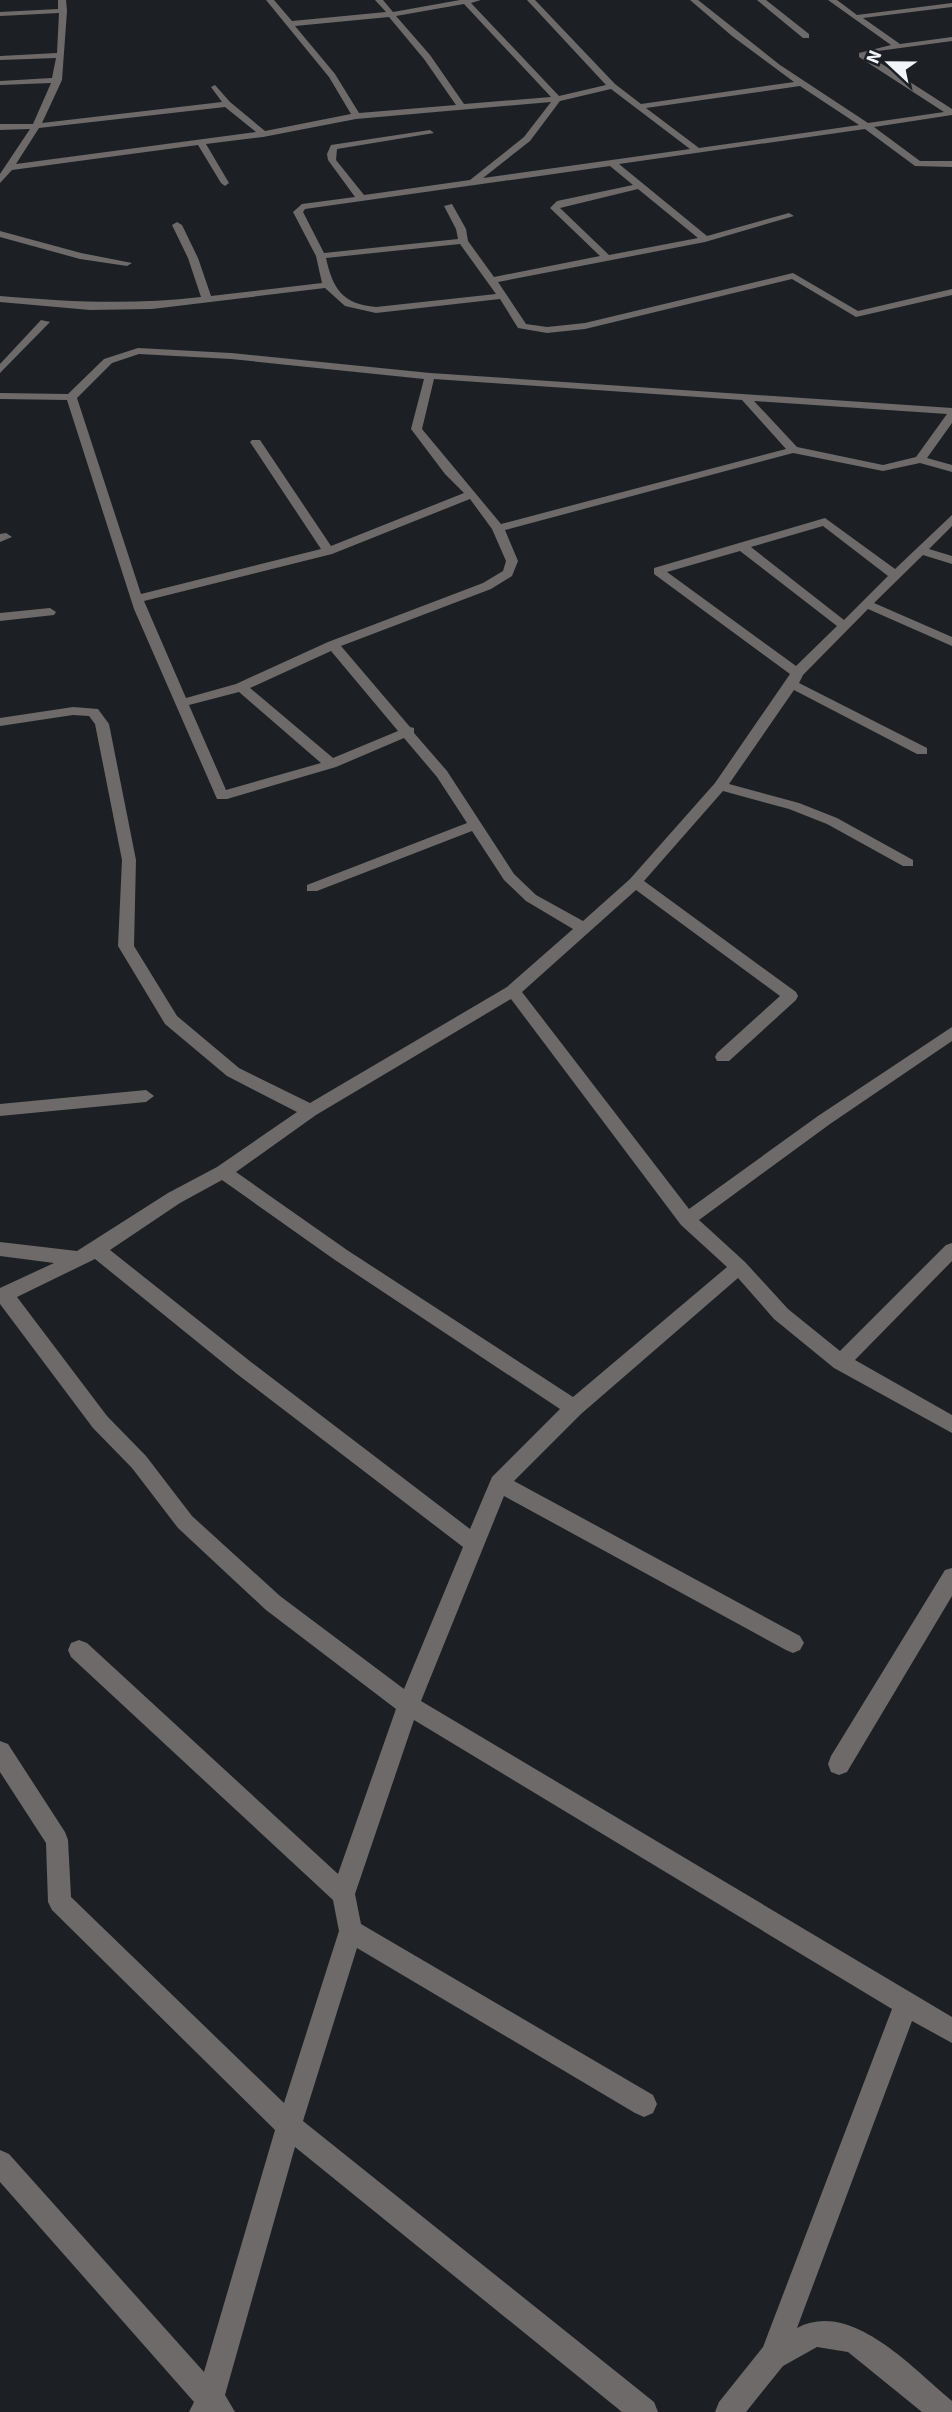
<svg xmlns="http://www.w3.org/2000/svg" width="952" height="2412" font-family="'Source Sans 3',sans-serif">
	<rect width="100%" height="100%" fill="#1c2024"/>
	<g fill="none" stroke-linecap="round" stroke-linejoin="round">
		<path fill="#6d6a69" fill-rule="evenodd" d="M58,0H66L67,11L62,80L42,123L222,102L211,87L215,85L230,102L265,131L351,114L329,77L266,0H274L292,21L386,12L375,0H383L393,12L460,0H481L471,3L559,96L606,85L527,0H535L615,84L641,104L794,82L732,36L690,0H698L780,65L868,123L944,112L859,57V53L891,45L828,0H837L857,15L952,3V7L863,18L900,44L952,37V41L878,51L868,55L952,109V115L874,127L920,161H952V167L915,166L865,129L619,164L707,236L789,213L794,216L705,242L498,282L526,324L547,327L585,323L793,273L858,311L952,289V295L856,317L792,279L585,329L547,333L518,328L500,299L376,313L345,306L325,288L152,309L90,310L0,302V296C70,302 132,305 201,297L188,258L172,225L177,222L182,225L198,258L211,296L322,283L316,256L293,212L302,204L355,197L328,160L327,154L331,145L430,130L434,133L337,149L336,160L364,195L470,180L524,137L551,102L356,119L263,137L206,144L229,183L225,186L221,183L198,145L12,170L0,183V174L30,129L0,130V124H33L51,83L0,85V81L52,78L56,58L0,60V56L57,53L59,13L0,16V12L58,9ZM464,4L551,97L464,104L430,55L396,16ZM389,17L424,59L456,105L359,113L335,74L295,26ZM800,86L859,125L699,148L646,108ZM611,89L690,149L483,178L530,141L560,101ZM225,107L256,132L16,164L39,128ZM610,166L633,185L557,201L550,208L600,256L494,277L468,241L466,229L452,204L444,206L456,229L458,239L324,253L303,212L305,209ZM638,189L698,238L609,255L560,208ZM460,244L496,294L376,307C342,304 333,289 326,258Z
			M757,0H766L809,34V38H803Z
			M0,231L81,253L132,263L127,266L80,259L0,237Z
			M41,320L50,322L0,373V364Z
			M138,348L231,353L430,373L952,408V423L927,458L952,465V472L920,463L883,471L793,453L505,530L518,561L512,576L491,589L341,646L410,727L414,728V733L447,771L514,874L536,895L583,921L630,879L715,783L790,674L654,574V568L825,518L895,569L952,515V526L929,549L952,556V564L923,555L874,603L952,637V646L868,609L803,675L799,683L927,748V754H917L794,690L729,784L799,803L837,818L913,860V866H903L827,824L789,809L723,791L644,881L796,992L798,996L796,1000L729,1061H717L715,1057L717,1053L780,996L636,890L522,992L689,1209L818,1116L952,1027V1041L830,1124L699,1220L745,1262L788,1309L840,1351L946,1245L952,1243V1261L855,1360L952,1415V1433L834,1368L774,1319L738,1278L581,1414L514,1481L800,1636L804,1643L800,1650L793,1653L786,1650L504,1496L421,1701L952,2017V2043L912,2021L797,2328C851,2299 913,2369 952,2401V2412H922L848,2352L817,2347L783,2366L746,2412H715L719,2402L763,2347L892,2009L414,1720L355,1894L361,1924L653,2095L657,2104L653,2113L644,2117L635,2113L357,1948L303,2121L654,2402L658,2412H622L295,2147L225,2395L235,2412H189L194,2402L0,2182V2150L9,2154L204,2372L275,2130L52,1910L48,1902L46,1843L0,1772V1741L8,1744L65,1832L68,1840L71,1897L284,2103L339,1931L333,1900L71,1657L68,1650L71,1643L79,1640L87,1643L338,1874L396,1709L266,1610L178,1528L132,1468L93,1428L0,1304V1288L54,1263L0,1256V1242L77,1251L168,1193L217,1167L297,1112L227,1076L165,1024L118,946L122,860L95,724L89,716L73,715L0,726V718L73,707L98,709L109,724L136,860L134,946L177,1016L239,1068L310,1103L507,987L573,929L526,901L504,880L472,831L317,891H307V885L467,823L437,777L404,738L336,767L227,799H217L134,609L67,400L0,399V393L68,394L104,359ZM139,354L231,359L424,379L411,429L445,474L464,493L331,546L260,440H252L250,442L321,549L141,594L77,398L112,363ZM434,379L742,400L786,449L501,524L422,429ZM754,401L947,414L916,457L883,465L797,447ZM470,499L492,529L506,561L503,571L483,583L328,642L236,684L186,698L144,601L332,554ZM823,526L888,576L844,620L751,547ZM740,551L837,626L796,666L667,572ZM331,651L398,731L333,758L250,688ZM239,692L321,763L226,790L189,705ZM511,999L681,1225L727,1267L573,1397L347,1250L236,1172L316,1115ZM222,1180L335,1260L560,1409L492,1477L470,1529L251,1362L110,1250L180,1203ZM95,1259L237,1374L463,1547L404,1689L280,1596L192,1516L146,1456L107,1416L17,1297Z
			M0,534L6,533L12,537L0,542Z
			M50,608L56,612L54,615L0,621V613Z
			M146,1090L154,1096L146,1102L0,1116V1104Z
			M952,1568V1596L847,1772L839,1775L831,1772L828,1764L831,1756L945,1570Z"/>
	</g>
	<g transform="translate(889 63) rotate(292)" stroke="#1c2024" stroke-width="5" paint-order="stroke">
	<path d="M0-5L12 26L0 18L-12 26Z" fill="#f2f5f7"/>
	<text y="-10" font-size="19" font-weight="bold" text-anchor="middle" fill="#f2f5f7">N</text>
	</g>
</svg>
